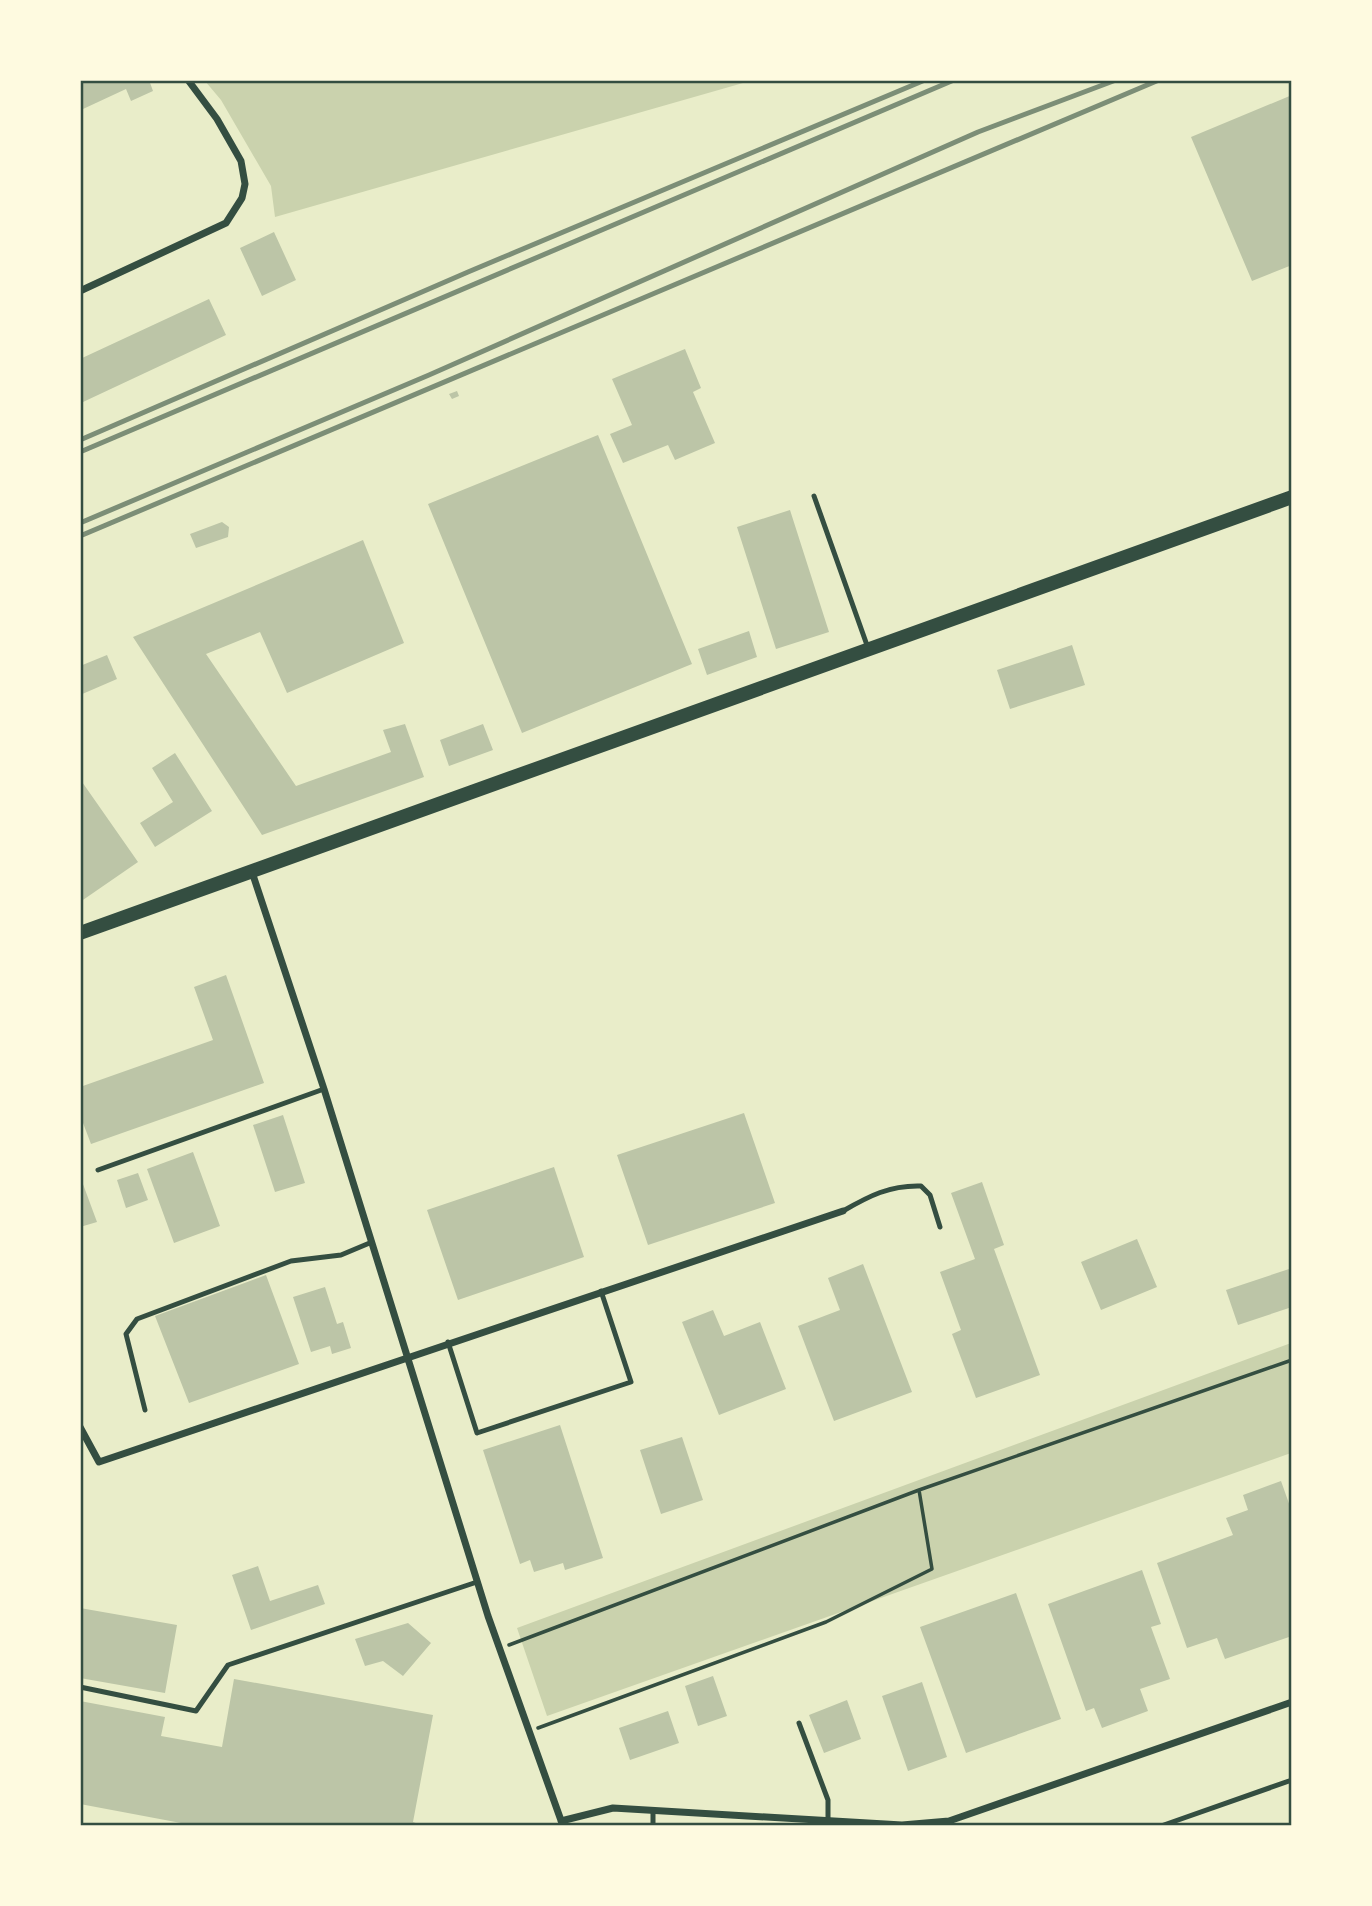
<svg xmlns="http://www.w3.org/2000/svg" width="1372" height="1906" font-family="'Fira Sans',sans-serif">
	<rect width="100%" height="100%" fill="#e9edc9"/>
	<path fill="#cad2ad" d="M205,81H750L275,217L271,186L221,100Z
		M1291,1343V1453L547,1716L517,1628Z"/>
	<path fill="#bcc5a7" d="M80,80H149L153,91L131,101L126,89L83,109Z
		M1292,95V265L1252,281L1191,137Z
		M274,232L296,280L262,296L240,248Z
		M209,299L226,335L83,402L80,359Z
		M685,349L701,388L693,392L715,443L675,460L668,445L623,463L610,434L632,425L612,379Z
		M457,391L459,396L452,399L449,394Z
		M598,435L692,664L522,733L428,504Z
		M790,510L829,632L776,649L737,527Z
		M222,522L229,527L228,537L196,548L190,534Z
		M363,540L404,643L287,693L260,632L206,654L296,786L391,752L383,730L405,724L424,777L262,835L133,637Z
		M749,631L757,657L707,675L698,649Z
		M1072,645L1085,685L1010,709L997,670Z
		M107,655L117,679L80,695V666Z
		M483,724L493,750L449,766L440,740Z
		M175,753L212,811L155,847L140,823L173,802L152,768Z
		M80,779L138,862L80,902Z
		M226,975L264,1083L91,1144L80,1115V1087L213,1040L194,987Z
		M744,1113L775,1203L648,1245L617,1155Z
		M283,1115L305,1183L275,1192L253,1125Z
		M193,1152L220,1226L174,1243L147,1169Z
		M554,1167L584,1257L458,1300L427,1210Z
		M138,1173L148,1200L126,1208L117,1180Z
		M80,1176L97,1222L80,1227Z
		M982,1182L1004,1245L994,1249L1040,1375L976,1398L952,1334L961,1330L940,1272L975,1259L951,1193Z
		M1137,1239L1157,1287L1101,1310L1081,1262Z
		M863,1264L912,1392L834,1421L798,1326L840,1310L828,1278Z
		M1292,1268V1307L1238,1325L1226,1290Z
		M266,1275L299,1364L189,1403L155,1316Z
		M325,1287L337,1324L343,1322L351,1348L332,1354L330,1346L311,1352L293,1297Z
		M713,1310L724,1336L760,1322L786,1389L719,1415L682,1322Z
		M560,1425L603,1558L565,1570L563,1563L534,1572L530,1560L520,1564L483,1450Z
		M682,1437L703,1500L661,1514L640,1450Z
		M1281,1481L1292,1512V1636L1225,1659L1217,1638L1187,1648L1157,1563L1233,1535L1226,1518L1248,1510L1243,1495Z
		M258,1566L270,1601L318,1585L325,1604L251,1630L232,1575Z
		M1142,1570L1161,1624L1151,1627L1170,1679L1140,1689L1148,1711L1102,1728L1094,1708L1086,1711L1048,1604Z
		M1016,1593L1061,1719L966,1753L920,1627Z
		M80,1608L177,1625L165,1693L80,1678Z
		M408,1623L431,1643L403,1676L383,1661L365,1666L355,1639Z
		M713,1676L727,1716L698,1726L685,1686Z
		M234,1679L433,1715L413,1822L424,1826H197L80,1804V1701L165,1717L161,1736L222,1747Z
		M922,1682L947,1757L908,1771L882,1696Z
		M847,1700L861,1739L824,1753L809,1715Z
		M668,1711L679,1743L630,1760L619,1728Z"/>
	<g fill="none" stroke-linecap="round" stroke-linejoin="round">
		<path stroke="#344e41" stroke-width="3.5" d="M509,1645L919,1490L1292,1360
			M538,1728L826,1622L932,1569L919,1490"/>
		<path stroke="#344e41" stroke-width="5" d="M814,496L868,648
			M98,1170L324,1089
			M843,1211C869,1196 890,1185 921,1186L930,1195L940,1227
			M448,1342L477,1433L631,1382L601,1291
			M145,1410L126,1334L137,1319L291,1261L341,1255L372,1242
			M80,1687L196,1711L228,1665L477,1582
			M799,1723L828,1800V1821
			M653,1810V1826
			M1161,1826L1292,1780"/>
		<path stroke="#344e41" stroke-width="7" d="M80,291L226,223L242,198L245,184L241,161L217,119L188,80
			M252,872L324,1089L488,1616L563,1826
			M80,1427L99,1462L843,1211
			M561,1821L613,1808L902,1825L949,1821L1292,1702"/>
		<path stroke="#344e41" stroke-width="14" d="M80,933L1292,497"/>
		<path stroke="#7c8e77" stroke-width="5" d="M80,440L468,272L925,80
			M80,452L954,80
			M80,523L429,375L978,132L1116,80
			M80,536L1159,80"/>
	</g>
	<rect width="1372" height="1906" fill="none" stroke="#fefae0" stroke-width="164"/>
	<rect x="82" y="82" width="1208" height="1742" fill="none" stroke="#344e41" stroke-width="2.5"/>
</svg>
